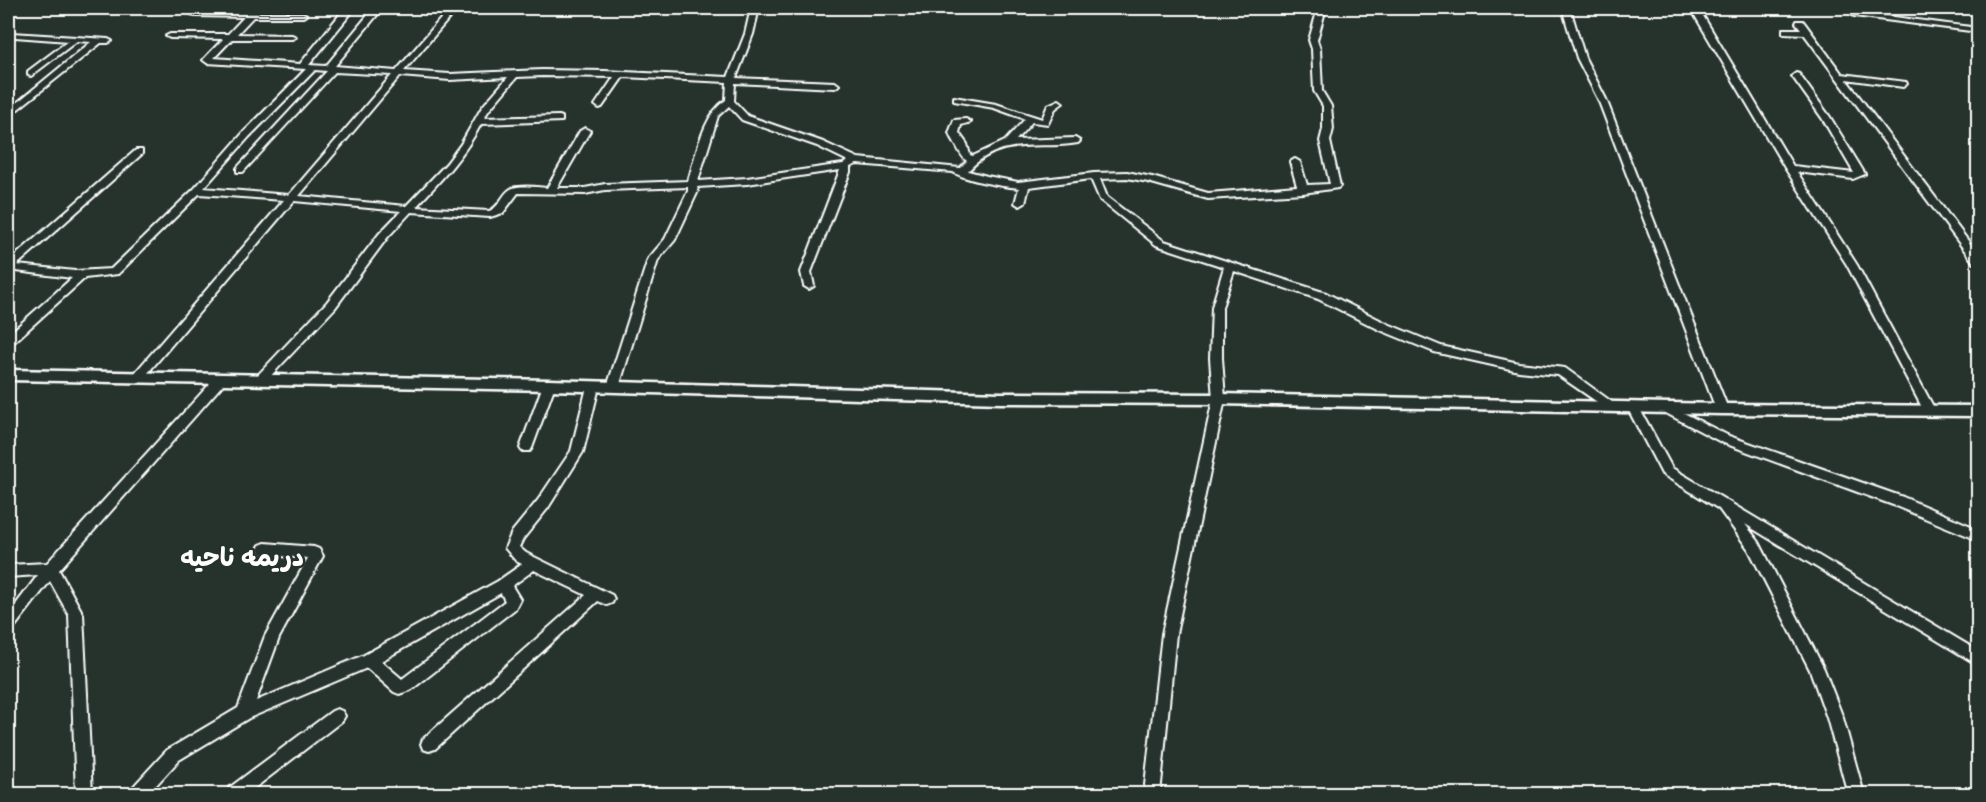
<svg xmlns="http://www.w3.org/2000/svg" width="1986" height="802" font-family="Sriracha,'Playpen Sans Arabic',sans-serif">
	<rect width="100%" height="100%" fill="#26332d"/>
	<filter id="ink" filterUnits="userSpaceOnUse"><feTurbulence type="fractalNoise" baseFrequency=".0167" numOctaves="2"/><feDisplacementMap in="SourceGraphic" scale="12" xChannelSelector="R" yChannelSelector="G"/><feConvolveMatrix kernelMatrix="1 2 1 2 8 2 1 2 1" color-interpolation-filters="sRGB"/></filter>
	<g filter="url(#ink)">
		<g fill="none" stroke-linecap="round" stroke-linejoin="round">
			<path stroke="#a4a9a7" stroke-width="3" d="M1854,8L1866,13
				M1966,26L1978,28"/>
			<defs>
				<path id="minor" d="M243,8H251L247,13H303L307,15L303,17H253L237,34L292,35L296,37L292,39H232L214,58L300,64L345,8H353L352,12L309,65L326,66L372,10H378V14L335,66L396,71L450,8H458L404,71L450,74L542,70L604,71L728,77L745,34L751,8H759L753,34L736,78L835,82L839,85L835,88L735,83L734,101L748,116L823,142L858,158L960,168L967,161C961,158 955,141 949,133L954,120L966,119L971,122L961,125L959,133L967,144L970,155L973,156L1005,141L1025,119L994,108L954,101V97L996,104L1042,119L1048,105L1059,100L1063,103L1055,109L1048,124L1032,122L1016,140L1075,138L1080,141L1078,143C1038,150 1001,135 968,171L987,176L1018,182L1094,173L1127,172L1152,177L1208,193L1297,186L1290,162L1295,159L1300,162L1307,185L1330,184L1320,141L1323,129V106L1314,91L1312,49L1309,40L1318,8H1326L1317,40L1320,49L1322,91L1331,106L1333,129L1330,141L1340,186L1338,188L1303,193L1208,199L1148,182L1127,178L1100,179L1107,197L1164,241L1326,293L1388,324L1441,346L1519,363L1565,368L1616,405L1610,409L1606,408L1558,375L1519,371L1434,352L1380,330L1318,299L1234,271L1222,307V358L1225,399L1176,634L1160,794H1144L1162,634L1213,399L1210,358L1212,307L1224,267L1156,245L1100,200L1091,179L1029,187L1025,203L1020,206L1015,203L1019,188C1000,186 968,181 953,172L857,164L850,167V172L811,272L814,286L809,289L804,286L801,272L840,170L747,184L697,187L698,191L675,240L658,260L619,387L613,391L607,387L648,259L665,239L688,191V187L605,190L585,194L518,193L503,213L490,217L411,212L387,238L335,308L264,383L260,384L254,380L256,377L327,302L379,234L401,211L294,201L141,381H133L131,378L133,375L284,200L199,194L118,274L85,278L12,344L8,345V335L72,278L8,270V262L136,150H142V154L17,265L75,271L111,269L194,189L243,133L306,69L207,63L203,60L223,39L170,38L166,36L170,34H228L244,17L195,16L191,14L195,12L238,13ZM315,70L327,71L237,168V172H243L335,72L392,75L289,195L204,188L249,137ZM400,76L450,80L508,77L482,107L461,144L447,163L406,206L299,196ZM542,76L614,77L595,105L599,108L602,107L623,77L727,82L726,100C703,114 696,156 688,181L605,184L585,188H557L590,131L585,128L580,131L547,188C537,187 522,185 513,188C502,192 501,207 489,211L416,207C441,180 464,156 481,124L562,121V117L559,116L484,118L489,110L517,77ZM729,106L742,120L817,146L848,161L843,164L747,178L698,181L718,116Z
					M1562,8H1570L1585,58L1606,99L1728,409L1726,412L1722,413L1716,409L1598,99L1577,58Z
					M1692,8L1699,9L1793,166L1854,173L1822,118L1792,76L1796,73L1799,74L1830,117L1865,174L1853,179L1797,172L1857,265L1935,410L1933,413H1925L1847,265L1785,168L1691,9Z
					M1841,8H1849L1856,12L1978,28V32L1854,16Z
					M1797,21H1803L1842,74L1906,82L1907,84L1903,87L1846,79L1978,254V264L1974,263L1804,34L1783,33V29H1801L1796,23Z
					M12,33L108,39L112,41L108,43H101L8,117V110L91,42L77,41L31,76L28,75V71L68,41L15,37L11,35Z
					M221,375L227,379L225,382L59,570L83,614L92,794H76L69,615L50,581L13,629L8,631V615L38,575L8,577V565L47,563L217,376Z
					M549,381L555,385L532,448L530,451H522L520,448L543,385Z
					M593,383L599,387L583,452L548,508L523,539L519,547L526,553L612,595L614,599L612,603L607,605L598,601L435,749L429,751L423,749L421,744L423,739L586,595L534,570L512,586L520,599L515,609L411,690L399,694L394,692L367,668L249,718L179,760L148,794H130L132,788L167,750L238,708L265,636L308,558L265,555L260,553L258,549L260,545L265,543L314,547L319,549L323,556L279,638L256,701L364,655L498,581L522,564L516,561L505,548L512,532L538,500L571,451L587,387ZM501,593L505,601L402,679L381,661Z
					M1633,403L1637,404L1672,468L1978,651V665L1745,524L1759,542L1824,669L1843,718L1864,794H1848L1827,718L1810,670L1749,550L1719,509L1662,474L1627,407Z
					M1666,404L1729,436L1903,497L1978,529V540L1893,505L1721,442L1662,411L1660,408Z
					M337,709L342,711L345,716L342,721L247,794H227L229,788L332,711Z"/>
				<path id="major" d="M8,370L549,380L1001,393L1219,394L1722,404L1978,406V416L1722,414L1219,404L1001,403L549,390L8,380Z"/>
			</defs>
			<use href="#minor" stroke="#fff" stroke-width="4"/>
			<use href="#major" stroke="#fff" stroke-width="5"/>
			<use href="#minor" fill="#26332d" fill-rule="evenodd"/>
			<use href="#major" fill="#26332d" fill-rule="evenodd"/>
		</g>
	</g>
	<g text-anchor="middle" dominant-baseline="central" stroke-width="5" stroke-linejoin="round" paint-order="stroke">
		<g font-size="26" font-weight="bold" fill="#fff" stroke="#26332d">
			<text x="242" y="557">دریمه ناحیه</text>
		</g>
	</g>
	<rect width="1986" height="802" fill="none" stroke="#26332d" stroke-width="30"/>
	<rect x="15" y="15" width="1956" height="772" fill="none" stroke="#fff" stroke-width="2" filter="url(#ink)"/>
</svg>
